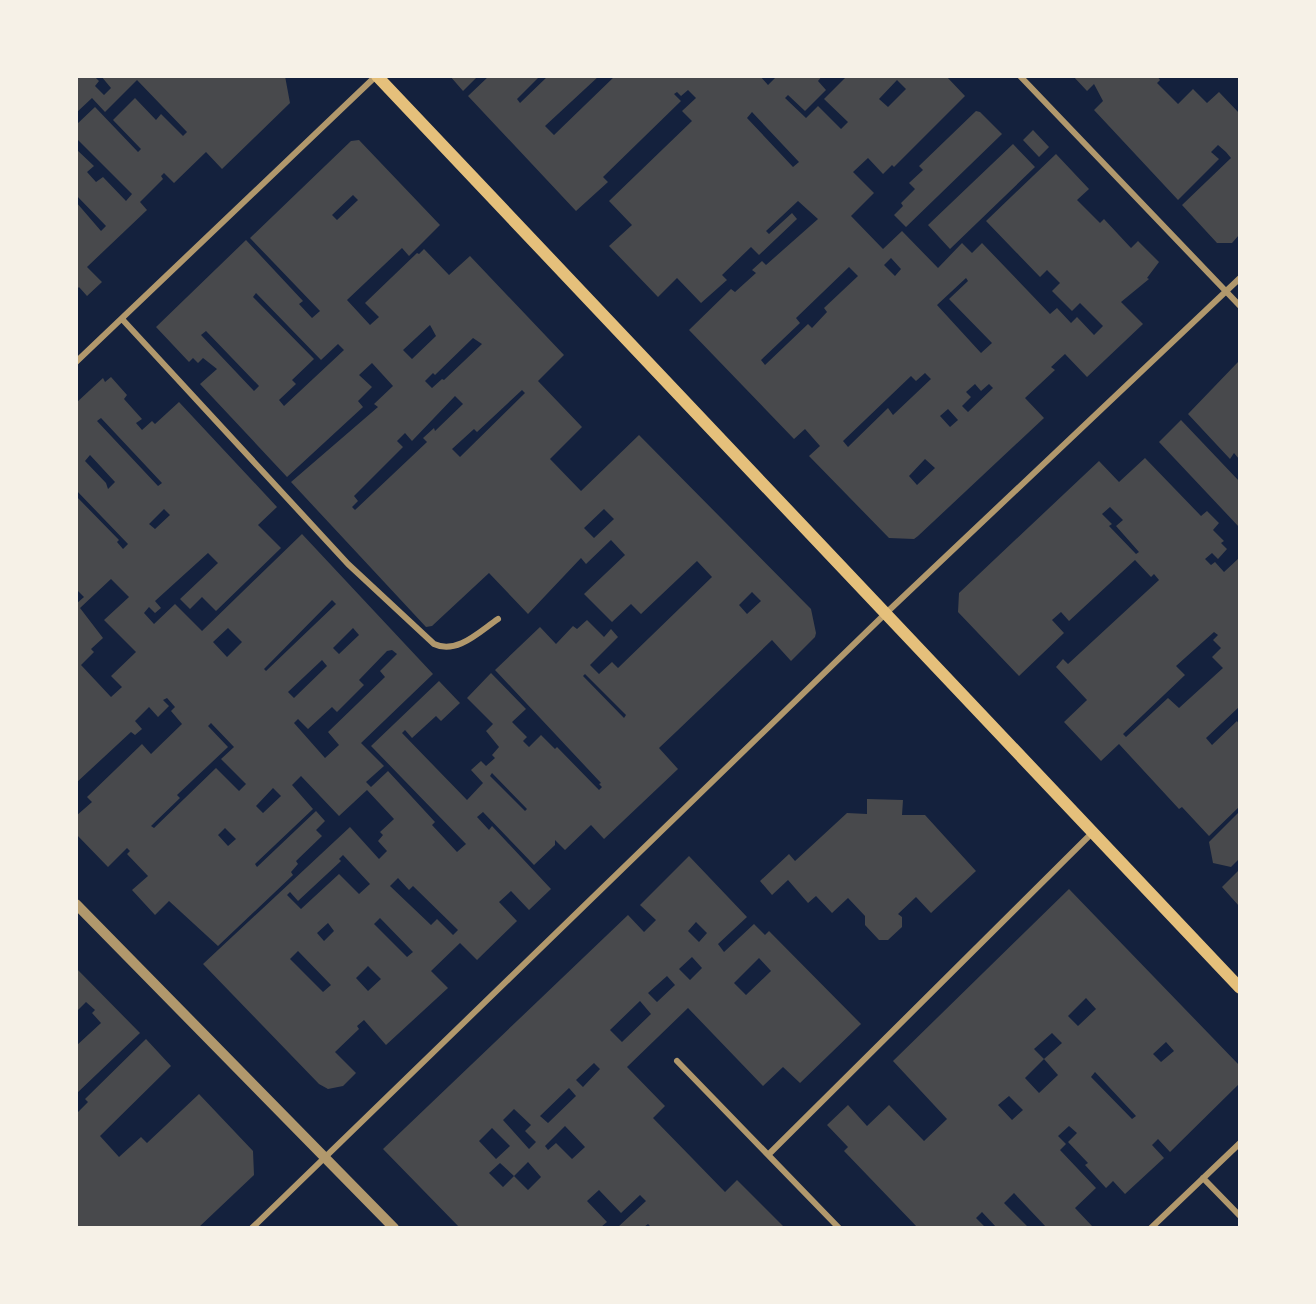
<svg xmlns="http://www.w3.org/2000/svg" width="1316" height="1304" font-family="Mulish,sans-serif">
	<rect width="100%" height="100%" fill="#14213d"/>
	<path fill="#48494c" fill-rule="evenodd" d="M76,76H94L99,81L95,86L104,95L111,88L101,76H285L290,103L222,169L206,152L174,183L164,173L161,176L163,179L140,202L147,210L87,267L102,282L87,296L79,287L76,290V202L101,231L106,226L76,195V149L94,166L87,172L96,182L103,177L126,201L132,194L76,138V125L95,107L138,152L141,149L113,120L135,98L156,120L161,114L183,136L187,132L137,80L105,112L92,98L76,113Z
		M450,76H478L463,91Z
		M489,76H540L517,99L520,103L548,76H599L545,126L554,135L615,76H760L768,85L775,78L774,76H822L818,81L826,90L805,111L788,95L785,98L806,118L818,106L841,129L848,122L824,99L847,76H946L965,96L894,167L892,165L883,174L868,158L853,172L874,193L851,216L883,249L902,231L938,268L962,243L972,253L982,243L1050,314L1057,308L1071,323L1077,317L1094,335L1103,326L1080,303L1072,311L1052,291L1060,283L1047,270L1040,277L986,221L1056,154L1089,189L1077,200L1100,223L1104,219L1131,248L1138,241L1159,262L1147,278L1149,279L1121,302L1143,324L1087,377L1065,354L1051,367L1055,370L1025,398L1044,418L918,536L914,539L889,538L809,456L820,446L805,429L794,439L689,330L731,289L735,292L756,273L752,270L762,261L766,265L818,219L798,201L766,231L769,234L792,213L797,219L759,255L751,247L722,275L727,280L701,303L677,278L658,297L609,246L632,225L609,201L692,121L682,111L696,98L688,90L681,96L677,92L674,94L681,101L603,177L608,182L576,211L468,96ZM897,80L906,89L888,107L879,99ZM752,112L799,162L793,167L747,118ZM891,258L901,269L895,276L884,265ZM849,267L858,276L824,308L827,312L812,328L808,324L765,365L761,360L800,323L796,318ZM966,278L968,281L949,299L992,343L981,353L937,305ZM925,373L931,379L893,415L888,408L848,447L843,441L911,376L916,381ZM975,384L981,391L989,384L993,388L968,412L962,406L971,397L966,392ZM948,409L958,420L950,427L940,416ZM925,459L935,468L917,485L909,476Z
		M1073,76H1157L1160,80L1157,83L1178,104L1193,89L1207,103L1219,92L1239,113V235L1232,243H1217L1182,205L1231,158L1226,152L1218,145L1211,152L1219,159L1178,200L1094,110L1103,101L1094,84L1087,91Z
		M976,111L980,112L1002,134L906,227L894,215L903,206L901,203L915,189L909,183L923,170L919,166Z
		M1033,130L1049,147L1039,157L1023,140Z
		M359,140L440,225L409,256L402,248L347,300L370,325L379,317L365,303L417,253L419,254L424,249L449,275L470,256L564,355L538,381L582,427L550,459L581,491L639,435L811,609L816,633L815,637L791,661L772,640L677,731L659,748L678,769L604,839L591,825L565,850L555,840V845L534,865L483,812L477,817L489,830L492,826L551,889L529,910L511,891L499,902L517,921L477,960L460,943L431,971L448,988L386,1045L364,1020L357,1026L359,1029L335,1052L356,1073L343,1086L328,1089L319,1084L203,964L350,827L379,859L387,851L378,841L383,835L380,832L394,819L367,790L339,816L301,776L292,785L313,809L255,864L257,867L316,811L325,821L316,830L322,836L296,861L298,864L291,872L293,875L218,946L169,901L155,915L132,890L148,876L127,854L130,851L127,848L108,867L76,834V816L92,802L87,797L142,744L151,754L182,724L171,711L175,707L167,698L163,700L169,706L158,717L149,707L135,721L142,729L135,735L131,732L76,783V604L84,597L76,589V496L119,540L117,542L123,549L128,544L76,490V403L103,378L105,382L111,377L127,395L124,399L142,419L136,423L142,430L152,421L155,424L179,402L277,507L258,525L281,548L216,611L202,597L190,609L180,599L218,563L208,553L155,601L161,608L155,613L149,607L144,613L154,624L175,604L202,631L302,534L433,674L361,743L384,766L366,782L371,787L388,771L435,822L432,825L457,852L466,844L371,746L439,681L460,703L441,721L436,716L412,738L405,730L402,733L467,800L483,783L471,770L481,761L486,766L495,758L492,755L499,747L486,731L493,724L467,698L491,673L526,709L512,722L527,737L523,741L529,747L541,735L555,749L557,747L599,790L602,787L599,784L601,783L495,670L540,627L556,644L573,626L577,629L587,620L604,637L611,629L618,637L590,665L599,674L612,662L618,668L712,577L697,561L641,614L631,604L612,622L584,594L625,555L611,540L586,564L581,558L528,614L489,573L432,626L426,627L291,482L378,407L374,404L393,386L372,363L359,375L372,387L358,401L363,407L287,477L200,384L217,369L203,358L198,363L193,358L189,362L156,327L246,240L303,301L299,304L312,318L320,311L250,238L351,141ZM353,195L358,200L337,220L332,215ZM256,293L321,360L338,344L344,350L284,406L279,400L296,384L292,380L314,359L253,297ZM430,325L436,336L412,359L403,350ZM206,331L259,386L254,391L201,335ZM473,338L482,344L444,380L442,379L432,388L425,381L433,373L435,375ZM522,390L525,393L460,457L452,449L474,429L477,432ZM455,396L463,404L435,431L434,428L423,438L427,442L355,510L352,507L358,501L354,496L403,447L397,441L405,433L412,441ZM101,418L162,483L158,486L97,421ZM90,455L115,482L108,489L106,483L85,461ZM164,509L170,515L155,529L149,524ZM604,509L614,519L594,538L584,528ZM111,579L129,597L104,620L136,652L111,676L122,687L111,697L81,665L94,652L91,649L103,638L80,608ZM752,592L761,601L747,614L739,605ZM332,600L336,604L266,671L264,669ZM228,628L242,642L227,657L213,642ZM353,628L359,635L339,654L333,648ZM392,650L397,654L380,671L385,677L328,732L339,745L325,758L294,723L298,719L308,729L332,707L337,712L364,685L359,680L387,651ZM322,660L327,666L294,698L288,692ZM585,674L626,715L624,718L583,676ZM211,723L234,747L221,759L246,784L239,791L216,768L154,828L151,826L180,798L177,795L228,747L208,726ZM492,773L527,809L525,811L490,776ZM273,788L281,796L263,813L256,806ZM225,828L236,839L228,846L218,835ZM343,855L370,884L359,894L339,874L301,909L287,895L290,892L298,901L341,861L339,859ZM398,878L409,890L413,886L458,930L453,935L437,919L431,925L390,886ZM380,918L413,952L407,957L374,924ZM328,923L334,931L324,941L317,933ZM298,951L331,985L323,992L290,959ZM368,966L381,979L368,991L356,978Z
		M1013,144L1035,167L950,249L928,225Z
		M1238,362L1239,459L1234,453L1230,459L1188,414Z
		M1181,420L1239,481V527L1159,442Z
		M1145,458L1201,516L1207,511L1219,523L1213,530L1224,541L1221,543L1227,549L1218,559L1212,553L1205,559L1211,565L1215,562L1224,572L1239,558V707L1206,738L1212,745L1237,721L1239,724V807L1209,836L1182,807L1179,809L1119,744L1101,761L1064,722L1087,700L1056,667L1063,659L1068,664L1159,580L1154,574L1151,577L1135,560L1069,621L1061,612L1052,620L1064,633L1019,676L958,612L959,593L1099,461L1119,482ZM1110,507L1123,520L1116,526L1139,552L1136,554L1109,526L1112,524L1102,514ZM1214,632L1218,635L1213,640L1221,648L1212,657L1223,668L1179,708L1168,698L1126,737L1123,734L1185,675L1176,666Z
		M867,799L903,800L902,815H925L976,871L931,913L916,897L898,914L902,917V927L888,940H879L865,925V916L848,898L832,913L816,896L808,903L788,880L772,895L760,881L789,854L795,861L847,813L867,814Z
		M1239,812V859L1231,867L1213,863L1209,842Z
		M689,856L747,917L718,944L724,952L754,924L765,935L769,931L861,1024L800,1083L783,1067L763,1086L688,1008L627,1067L665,1106L653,1118L692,1158L725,1192L737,1180L784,1227H651L648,1224L644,1227H618L646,1201L640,1195L621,1213L599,1190L587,1201L607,1222L601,1227H459L383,1149L628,915L644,932L656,920L640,905ZM696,922L707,933L699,942L688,931ZM692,957L702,968L690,980L679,969ZM759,958L771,971L746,995L734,983ZM667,976L675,985L657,1002L648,993ZM640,1001L651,1014L622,1042L610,1030ZM594,1063L600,1069L583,1087L576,1080ZM569,1088L576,1096L548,1123L540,1116ZM514,1109L531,1125L525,1131L536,1142L529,1149L503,1120ZM565,1126L585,1147L572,1159L556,1143L548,1150L545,1146ZM492,1128L510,1146L496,1159L479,1141ZM528,1162L541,1177L528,1190L514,1176ZM500,1163L514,1176L503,1187L489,1173Z
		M1239,870V906L1222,887Z
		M1069,889L1239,1065V1084L1170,1152L1158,1139L1152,1145L1164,1158L1125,1194L1113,1181L1106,1188L1085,1165L1088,1163L1068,1142L1077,1133L1069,1126L1058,1136L1066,1144L1060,1150L1096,1188L1075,1208L1092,1226L1090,1227H1046L1014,1193L1004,1203L1028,1227H996L982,1212L976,1218L985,1227H917L844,1151L848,1147L827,1125L848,1105L867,1126L889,1105L924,1141L947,1119L893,1061ZM1086,998L1096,1009L1078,1026L1068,1016ZM1052,1033L1062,1043L1044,1059L1058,1075L1039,1093L1025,1078L1044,1059L1034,1049ZM1166,1042L1174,1051L1161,1062L1153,1054ZM1095,1072L1136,1116L1132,1119L1091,1077ZM1009,1096L1023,1110L1012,1120L998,1105Z
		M76,968L140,1033L76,1094V1046L101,1023L92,1013L95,1010L86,1002L76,1012Z
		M146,1039L171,1066L100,1136L119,1157L141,1137L147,1143L199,1094L253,1151L254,1175L199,1227H76V1114L88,1102L85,1099Z"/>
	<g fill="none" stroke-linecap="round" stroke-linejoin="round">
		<path stroke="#b1986c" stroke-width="6" d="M1020,76L1240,306
			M122,319L348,564L434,644C457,655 480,631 498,619
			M76,362L376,76
			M677,1061L839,1228
			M769,1154L1092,833
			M1203,1178L1240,1216
			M252,1228L884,615L1240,278
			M1151,1228L1240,1143"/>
		<path stroke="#b1986c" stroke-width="10" d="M76,904L394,1228"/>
		<path stroke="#e5c07b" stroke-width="12" d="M377,76L1240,988"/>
	</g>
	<rect width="1316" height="1304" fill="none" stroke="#f6f1e7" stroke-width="156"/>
</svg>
